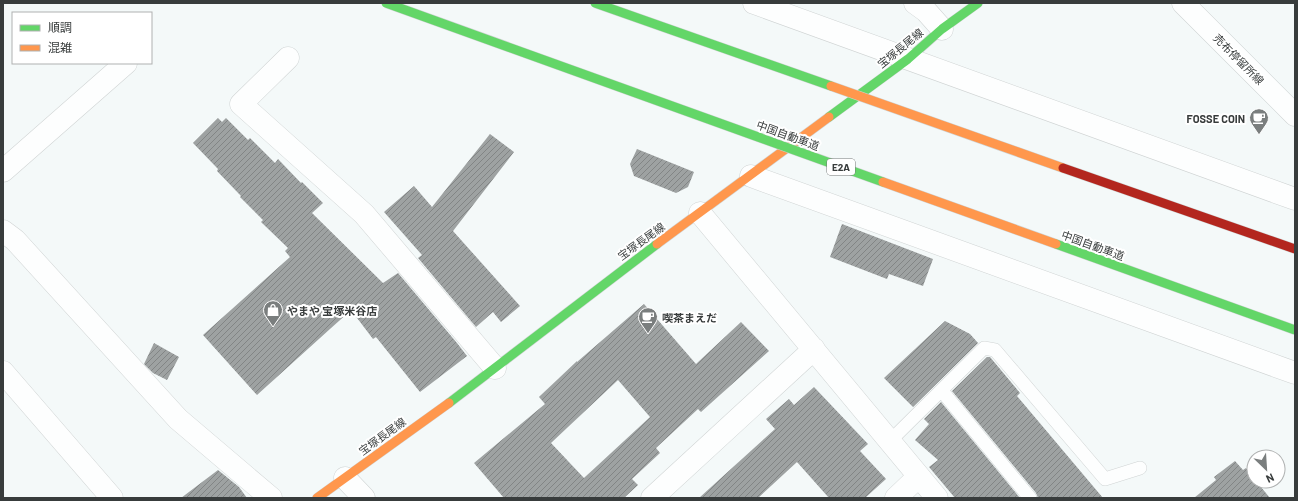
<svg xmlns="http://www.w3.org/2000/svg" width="1298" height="501" font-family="Barlow,'Noto Sans JP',sans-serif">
	<defs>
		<pattern id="building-hatch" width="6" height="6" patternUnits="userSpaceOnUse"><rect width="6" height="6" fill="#9ea2a2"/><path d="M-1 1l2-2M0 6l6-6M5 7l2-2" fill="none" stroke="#828585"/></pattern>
	</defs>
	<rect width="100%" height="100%" fill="#f4f9f9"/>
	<path fill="url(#building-hatch)" fill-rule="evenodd" d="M218,118L222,122L226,118L248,140L250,138L275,163L278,159L301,183L302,182L323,203L312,213L383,283L398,273L457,343L467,356L420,392L376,337L373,339L351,310L257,395L203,335L290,257L285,251L288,248L261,222L263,220L240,197L241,196L217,171L218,169L193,143Z
		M490,134L514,152L453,231L520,306L501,322L493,312L476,327L418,258L422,255L384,212L414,186L432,207Z
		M637,149L694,172L688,187L676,193L634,176L630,164Z
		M842,224L933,259L923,286L889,274L887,279L830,257Z
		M644,304L696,364L741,322L769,351L701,412L698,409L656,448L660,453L632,479L638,485L624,498H504L474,463L545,404L539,397L577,361V362ZM618,380L650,417L584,478L551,443Z
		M945,321L970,334L978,343L913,407L884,378Z
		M154,343L179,357L167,380L153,373L144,364Z
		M987,357H990L1020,393L1017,396L1103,498H1038L1036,493L952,391Z
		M814,387L868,444L860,451L886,479L865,498H829L797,462L758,498H699L775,429L766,419L789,399L794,405Z
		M941,402L1020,498H955L929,467L938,460L915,440L929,424L924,419Z
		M1235,461L1243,470L1246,468L1254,478V481H1256L1270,498H1194L1216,480L1214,477Z
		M218,470L239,487L247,498H181Z"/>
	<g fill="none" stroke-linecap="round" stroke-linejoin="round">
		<defs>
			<path id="lane" d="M942,391L1030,498
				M889,442L984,348L995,350L1105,479L1140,468"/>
			<path id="street" d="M754,3L1295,199
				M915,3L926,11L942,29
				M1183,3L1295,115
				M288,58L241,104L364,214L495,368
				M3,171L126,63
				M751,176L1295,373
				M700,213L937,498
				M3,231L15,240L178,419L271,498
				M3,372L112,498
				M345,478L364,498
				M652,498L814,349
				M896,498L918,477"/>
			<path id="fast" d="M829,117L908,59L942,29L978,3
				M449,403L657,244"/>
			<path id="slow" d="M657,244L829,117
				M317,498L449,403"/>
		</defs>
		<use href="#lane" stroke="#d0d4d4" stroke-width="14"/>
		<use href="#street" stroke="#d0d4d4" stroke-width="23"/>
		<use href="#fast" stroke="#d0d4d4" stroke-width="10"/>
		<use href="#slow" stroke="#d0d4d4" stroke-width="10"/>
		<use href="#lane" stroke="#fdfefe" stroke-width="13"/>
		<use href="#street" stroke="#fdfefe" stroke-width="22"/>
		<use href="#fast" stroke="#63d668" stroke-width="9"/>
		<use href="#slow" stroke="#ff974d" stroke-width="9"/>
		<defs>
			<path id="fast-bridge" d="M386,3L883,182
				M595,3L831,86
				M1056,244L1295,330"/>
			<path id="slow-bridge" d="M831,86L1063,168
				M883,182L1056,244"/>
			<path id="jam-bridge" d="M1063,168L1295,249"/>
		</defs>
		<use href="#fast-bridge" stroke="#d0d4d4" stroke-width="10" stroke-linecap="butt"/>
		<use href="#slow-bridge" stroke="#d0d4d4" stroke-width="10" stroke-linecap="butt"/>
		<use href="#jam-bridge" stroke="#d0d4d4" stroke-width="10" stroke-linecap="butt"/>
		<use href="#fast-bridge" stroke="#63d668" stroke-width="9"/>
		<use href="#slow-bridge" stroke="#ff974d" stroke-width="9"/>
		<use href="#jam-bridge" stroke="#b3261e" stroke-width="9"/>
	</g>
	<defs>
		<symbol id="cafe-pin" viewBox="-11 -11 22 30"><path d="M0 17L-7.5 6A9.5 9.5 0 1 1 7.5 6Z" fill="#7a7e7e" stroke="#fff"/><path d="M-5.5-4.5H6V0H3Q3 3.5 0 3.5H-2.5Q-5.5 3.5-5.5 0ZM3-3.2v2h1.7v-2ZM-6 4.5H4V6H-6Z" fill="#fff"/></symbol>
		<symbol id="shop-pin" viewBox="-11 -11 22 30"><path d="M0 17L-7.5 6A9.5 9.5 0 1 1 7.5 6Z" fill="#7a7e7e" stroke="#fff"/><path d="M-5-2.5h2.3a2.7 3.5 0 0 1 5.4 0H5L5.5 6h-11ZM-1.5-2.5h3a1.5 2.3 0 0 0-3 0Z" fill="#fff"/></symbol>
	</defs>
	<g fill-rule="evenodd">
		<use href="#cafe-pin" x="1248" y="107" width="22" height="30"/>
		<use href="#shop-pin" x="262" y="299" width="22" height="30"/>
		<use href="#cafe-pin" x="637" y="306" width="22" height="30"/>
	</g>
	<g text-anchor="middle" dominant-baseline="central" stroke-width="4" stroke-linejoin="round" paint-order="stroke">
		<rect fill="#fff" stroke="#747676" stroke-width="1" x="827" y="159" width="28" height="16" rx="3"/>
		<g font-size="10" font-weight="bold" fill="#383c3c">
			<text x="841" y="167">E2A</text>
		</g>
		<g font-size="11" fill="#383c3c" stroke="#fff">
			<text transform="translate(900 48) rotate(-39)">宝塚長尾線</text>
			<text transform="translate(1239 59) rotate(45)">売布停留所線</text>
			<text transform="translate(788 135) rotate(20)">中国自動車道</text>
			<text transform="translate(641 241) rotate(-36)">宝塚長尾線</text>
			<text transform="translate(1093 245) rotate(20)">中国自動車道</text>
			<text transform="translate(382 436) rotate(-36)">宝塚長尾線</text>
		</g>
		<g font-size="11" font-weight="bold" fill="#383c3c" stroke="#fff" text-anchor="start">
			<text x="1245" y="118" text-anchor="end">FOSSE COIN</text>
			<text x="287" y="310">やまや 宝塚米谷店</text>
			<text x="662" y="317">喫茶まえだ</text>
		</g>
	</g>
	<rect width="1298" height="501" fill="none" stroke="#383c3c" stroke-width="8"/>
	<rect x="12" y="12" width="140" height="52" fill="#ffffff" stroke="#afb1b1"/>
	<rect x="20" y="25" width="20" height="6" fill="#63d668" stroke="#afb1b1"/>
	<text x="48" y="32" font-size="12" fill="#383c3c">順調</text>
	<rect x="20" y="45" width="20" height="6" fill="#ff974d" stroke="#afb1b1"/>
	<text x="48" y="52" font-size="12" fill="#383c3c">混雑</text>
	<g transform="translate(1266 469) rotate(155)"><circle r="19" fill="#ffffff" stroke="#afb1b1"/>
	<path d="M0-3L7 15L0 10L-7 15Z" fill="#7a7e7e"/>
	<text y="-6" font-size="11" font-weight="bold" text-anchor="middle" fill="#383c3c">N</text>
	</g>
</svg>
